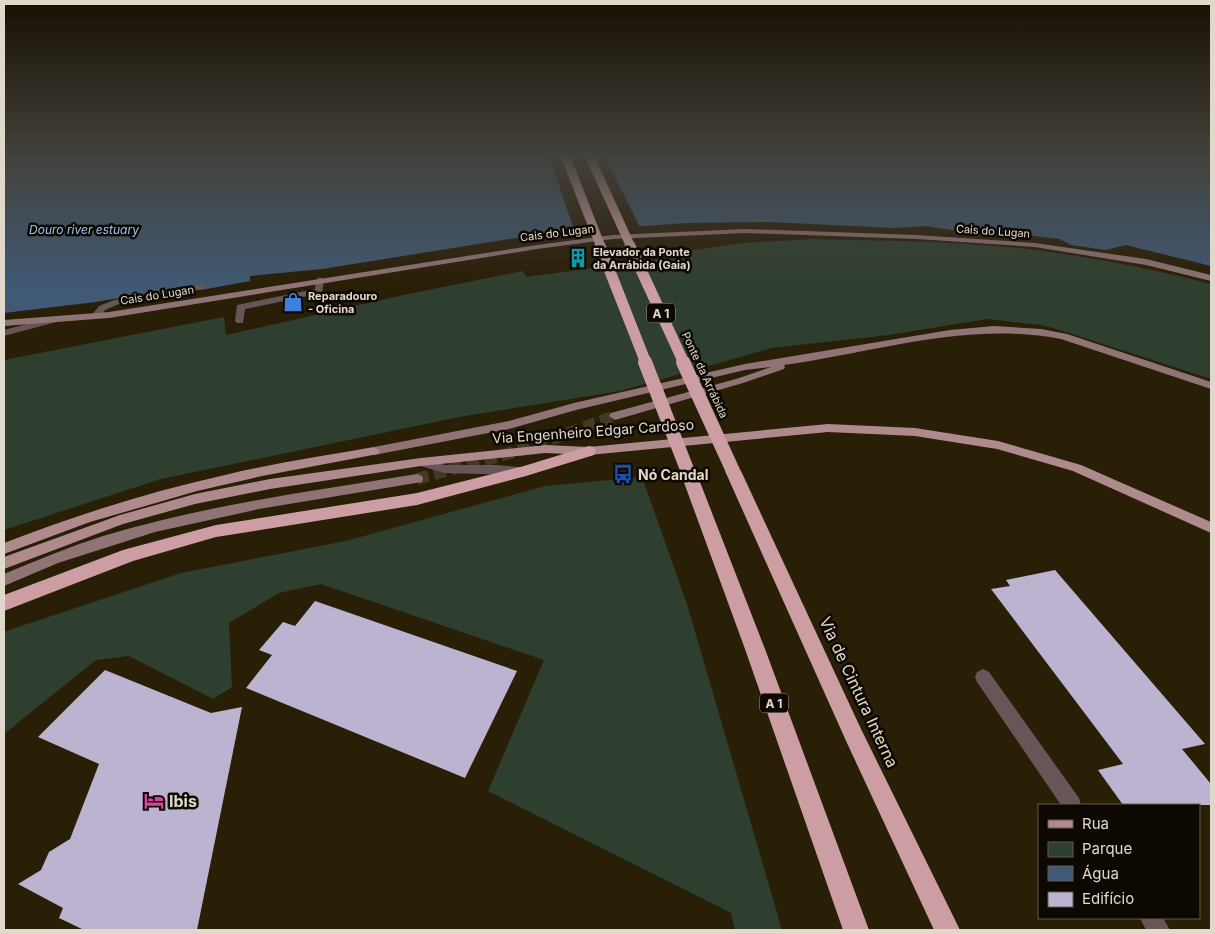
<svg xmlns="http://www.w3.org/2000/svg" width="1215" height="934" font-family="Inter,sans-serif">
	<rect width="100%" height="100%" fill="#291e06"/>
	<path fill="#2f3f2f" d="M812,239C887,241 962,241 1036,250C1095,258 1154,269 1211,284V379L1060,330L1041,325L987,319L889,335L772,348L620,391L459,417L161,479L4,530V360L224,317L226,335L408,294L523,271L526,277L667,258L695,250L743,243Z
		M642,477L687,604L782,930H735L731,913L488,791L544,660L321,584L279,593L229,623L232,687L213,699L129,656L96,660L4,734V632L6,631L181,573L346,541L545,486Z"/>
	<path fill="#405974" d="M4,155H1211V266L1126,245L1106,250L1071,245L1060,239L1017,234L989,236L926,226L894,228L770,222L686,223L564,232L509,239L322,269L250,276V281L201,290V284L96,302L4,313Z"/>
	<path fill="#291e06" d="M549,155H604L641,229L575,233Z"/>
	<path fill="#bbb3d0" d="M1055,570L1205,744L1182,749L1211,784V805H1123L1098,770L1123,764L991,589L1010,586L1006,580Z
		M315,601L517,671L465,778L246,688L272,655L259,650L283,622L295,626Z
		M105,670L211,713L242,707L197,930H84L59,918L63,908L18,884L41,870L49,852L70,839L99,764L38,737Z"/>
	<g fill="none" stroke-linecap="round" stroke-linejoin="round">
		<path stroke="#443a24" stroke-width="12" stroke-dasharray="12 5.5" stroke-linecap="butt" d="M417,479L528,448L615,416"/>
		<path fill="#675557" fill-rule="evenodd" d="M320,277L324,280L322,293L245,309L243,323H237L235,321L237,305L315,289L316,280Z
			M201,284L206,287L204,289L119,304L105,310L99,318H93L91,316L99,306L114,300Z
			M421,458L445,465H497L528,468L530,471L524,475L445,473L417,465L415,462Z
			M983,669L989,672L1079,798L1081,805H1061L977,682L975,677L977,672Z
			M1140,918H1163L1170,930H1146Z"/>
		<path fill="#675557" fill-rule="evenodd" d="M57,316L62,319L60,321L4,336V330Z"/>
		<path fill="#907375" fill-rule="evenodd" d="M745,229L917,235L1035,243L1146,259L1211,275V281L1146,265L1035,247L917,239L745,233L613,239L537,249L109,318L4,326V320L109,312L537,245L613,235Z
			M994,326L1041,329L1067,334L1211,382V389L1061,339C967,321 877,352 784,365L785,367L784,369L743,383L615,420L609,416L611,413L736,379L771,367L745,370L576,410L509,429L374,455L368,451L374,447L509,421L574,403L745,364L950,330Z
			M417,474L422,476L423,479L422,482L259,509L155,532L58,563L4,586V574C37,560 69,547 103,536C206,505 312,491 417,474Z"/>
		<path fill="#af8a8d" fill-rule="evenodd" d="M828,424L915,428L998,441L1081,465L1211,522V533L1073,471L997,449L915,436L828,432L589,455L545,453L421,466L270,489L195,504L123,524L4,569V557L120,515L195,494L270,479L421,458L545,445L589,447Z
			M374,447L380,451L378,454L262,476L197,491L90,522L4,554V543C76,515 149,492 225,475C274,463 324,456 374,447Z"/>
		<path fill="#cc9ea3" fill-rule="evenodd" d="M589,446L594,447L596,451L594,455L526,476L417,505L216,537L133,561L4,611V595L123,550L216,525L417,493L524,466Z
			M733,466L738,467L741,471L861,729L960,930H934L847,743L725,471L728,467Z
			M690,472L695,473L698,477L765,649L869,930H843L745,649L682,477L685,473Z"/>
		<path stroke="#cc9ea3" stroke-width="9" d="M565,155L601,247
			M589,155L631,247"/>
		<path stroke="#cc9ea3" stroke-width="11" d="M600,246L646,363
			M630,246L684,363"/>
		<path stroke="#cc9ea3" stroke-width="14" d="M645,362L690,477
			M683,362L733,471"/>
	</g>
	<linearGradient id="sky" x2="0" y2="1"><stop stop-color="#171003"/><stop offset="0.54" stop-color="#43413b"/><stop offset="1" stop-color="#43413b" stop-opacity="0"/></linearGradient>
	<rect width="1215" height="286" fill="url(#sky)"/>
	<defs>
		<symbol id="building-bare" viewBox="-9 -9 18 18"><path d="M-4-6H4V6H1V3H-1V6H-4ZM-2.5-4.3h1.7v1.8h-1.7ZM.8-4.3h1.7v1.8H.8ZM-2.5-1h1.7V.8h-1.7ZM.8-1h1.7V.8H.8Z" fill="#0f9aa8" stroke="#0d0902" stroke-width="2.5" paint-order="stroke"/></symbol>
		<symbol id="shop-bare" viewBox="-9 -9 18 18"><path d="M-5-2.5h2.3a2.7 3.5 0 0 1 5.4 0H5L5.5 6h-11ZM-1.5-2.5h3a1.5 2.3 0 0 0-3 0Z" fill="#3f7fe0" stroke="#0d0902" stroke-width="2.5" paint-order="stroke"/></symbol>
		<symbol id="bus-bare" viewBox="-9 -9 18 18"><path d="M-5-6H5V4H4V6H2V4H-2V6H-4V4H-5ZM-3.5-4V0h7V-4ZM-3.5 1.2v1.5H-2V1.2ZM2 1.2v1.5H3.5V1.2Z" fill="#1a4fb4" stroke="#0d0902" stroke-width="2.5" paint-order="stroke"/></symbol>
		<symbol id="hotel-bare" viewBox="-9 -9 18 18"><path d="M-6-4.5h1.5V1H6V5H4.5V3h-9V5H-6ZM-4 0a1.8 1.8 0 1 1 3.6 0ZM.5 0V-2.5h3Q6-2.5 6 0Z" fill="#d1479c" stroke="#0d0902" stroke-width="2.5" paint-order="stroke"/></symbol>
	</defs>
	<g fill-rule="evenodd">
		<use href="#building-bare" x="564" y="244" width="28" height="28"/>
		<use href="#shop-bare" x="279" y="288" width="28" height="28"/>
		<use href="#bus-bare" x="609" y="460" width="28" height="28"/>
		<use href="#hotel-bare" x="140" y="787" width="28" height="28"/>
	</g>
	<g text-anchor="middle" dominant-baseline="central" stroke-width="5" stroke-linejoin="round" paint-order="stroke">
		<g font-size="11" fill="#e0d9cb" stroke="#0d0902">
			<text transform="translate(993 231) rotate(4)">Cais do Lugan</text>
			<text transform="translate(557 233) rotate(-7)">Cais do Lugan</text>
			<text transform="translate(157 295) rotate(-9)">Cais do Lugan</text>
			<text transform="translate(705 375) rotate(65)">Ponte da Arrábida</text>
		</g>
		<g font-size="11" font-weight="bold" fill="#e0d9cb" stroke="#0d0902" text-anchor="start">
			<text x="593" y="252">Elevador da Ponte<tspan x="593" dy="13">da Arrábida (Gaia)</tspan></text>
			<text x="308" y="296">Reparadouro<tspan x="308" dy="13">- Oficina</tspan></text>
		</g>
		<g font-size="12" font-style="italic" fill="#98c4f5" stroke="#0d0902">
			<text x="84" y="229">Douro river estuary</text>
		</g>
		<g fill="#0d0902" stroke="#a19b8f" stroke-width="1">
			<rect x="647" y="303.5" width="28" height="19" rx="4"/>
			<rect x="760" y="693.5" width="28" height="19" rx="4"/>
		</g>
		<g font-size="12" font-weight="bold" fill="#e0d9cb">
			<text x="661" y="313">A 1</text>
			<text x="774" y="703">A 1</text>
		</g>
		<g font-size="14" fill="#e0d9cb" stroke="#0d0902">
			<text transform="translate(593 431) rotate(-4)">Via Engenheiro Edgar Cardoso</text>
		</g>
		<g font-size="14" font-weight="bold" fill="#e0d9cb" stroke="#0d0902" text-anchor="start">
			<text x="638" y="474">Nó Candal</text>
		</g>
		<g font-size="16" fill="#e0d9cb" stroke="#0d0902">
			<text transform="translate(859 692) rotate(65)">Via de Cintura Interna</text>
		</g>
		<g font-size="16" font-weight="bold" fill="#e0d9cb" stroke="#0d0902" text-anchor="start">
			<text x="169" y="801">Ibis</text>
		</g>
	</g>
	<rect width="1215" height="934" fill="none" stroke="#e0d9cb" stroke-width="10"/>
	<rect x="1038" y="804" width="162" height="115" fill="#0d0902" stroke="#615c52"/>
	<rect x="1048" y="820" width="25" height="8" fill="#af8a8d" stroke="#615c52"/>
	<text x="1082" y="829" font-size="15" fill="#e0d9cb">Rua</text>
	<rect x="1048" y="842" width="25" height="15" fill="#2f3f2f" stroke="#615c52"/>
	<text x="1082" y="854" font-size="15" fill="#e0d9cb">Parque</text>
	<rect x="1048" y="866" width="25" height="15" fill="#405974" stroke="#615c52"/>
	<text x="1082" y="879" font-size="15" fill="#e0d9cb">Água</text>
	<rect x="1048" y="892" width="25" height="15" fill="#bbb3d0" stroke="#615c52"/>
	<text x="1082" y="904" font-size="15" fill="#e0d9cb">Edifício</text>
</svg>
